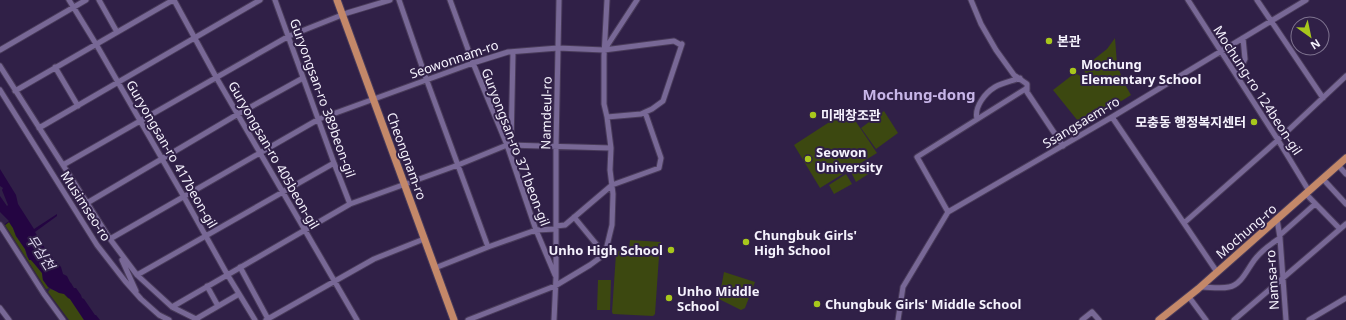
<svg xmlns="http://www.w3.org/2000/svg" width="1346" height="320" font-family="'Noto Sans','Noto Sans KR',sans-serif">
	<rect width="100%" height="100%" fill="#302047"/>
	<path fill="#3c4810" d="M1115,38L1117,64L1123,81L1131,95L1082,126L1053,90L1075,73L1082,77L1086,74L1083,68L1107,49Z
		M848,110L877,153L820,188L794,145Z
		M884,111L898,133L876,149L861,128Z
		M868,162L873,171L856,182L851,172Z
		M846,174L852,184L834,194L829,185Z
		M9,222L13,228L16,236L25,249L27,257L34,262L42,273L43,280L49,288L46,289L5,225Z
		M630,240L661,242L660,253L629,250Z
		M619,251L657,254L659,256L655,314L653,316L613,314L612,312L616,254Z
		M724,272L755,282L745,308L741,310L719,299Z
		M598,280H611L610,310H597Z
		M53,286L63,291L70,299L84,320H69L48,292L50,289L60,292L51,288Z"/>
	<path fill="#240542" d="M0,169L16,195L18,204L34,229L57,214V216L35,232L46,250L61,267L63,274L67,276L70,282L71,283L74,288H76L81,295L82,298L84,299L95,315H96L100,320H84L70,299L68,298L64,294L59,293L48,287L43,280L42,273L31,260H29L25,249L16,236L13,228L9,222L5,225V224L9,221L0,212V196L7,206L8,205L2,190L3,188L0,186Z"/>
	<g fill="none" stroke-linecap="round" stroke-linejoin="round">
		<defs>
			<path id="minor" d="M69,0L96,44L184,197L227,274L255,320
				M99,0L117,32
				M174,0L216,77L357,320
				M275,0L334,163L350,204
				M399,0L427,81L488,247
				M450,0L473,63L507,145L536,230L555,275
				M971,0L981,24L996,50L1014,75L1027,84V92L1063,146
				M1188,0L1278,140L1309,191
				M1257,0L1323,98
				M605,49L637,0
				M0,50L86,0
				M0,66L110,239L137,275L172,307L198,320
				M55,67L78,106
				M1237,76L1245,59L1243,38
				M0,90L97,245L125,281L141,299L159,315L169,320
				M15,91L173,0
				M1112,117L1217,272
				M977,119C974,107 985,93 995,87C1002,83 1012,81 1020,78
				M39,128L260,0
				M511,146L513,52
				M63,165L289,36L347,13L390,0
				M1338,165L1346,174
				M1323,179L1346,204
				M1306,194L1340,229
				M87,203L238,114L303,78
				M948,212L917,157L1027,88
				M574,217L597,245
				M1277,219L1280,238L1286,320
				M1184,223L1278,140L1346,76
				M0,225L44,294L63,320
				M556,226L565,225L612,185L659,168L661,158L645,112
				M1280,235L1315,204
				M110,239L319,119L473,63L508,52L558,48L604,50L674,41L681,45L682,44L663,101L652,109L641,114L607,117
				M122,260L136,291
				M240,267L268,319
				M435,268L488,247L536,230L556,229
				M137,275L334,163
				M207,286L218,306
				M1201,287C1210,287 1220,289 1229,287C1242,285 1248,267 1256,258C1263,249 1271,244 1280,238
				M1189,297L1206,320
				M172,307L350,204L458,165L507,145L611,148
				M0,308L9,320
				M196,319L239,294
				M266,320L374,259L424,239
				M468,320L555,286L590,265L605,254L612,225L613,194L610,170L611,148L607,117L604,104V56L607,0
				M554,320L556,277V147L559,0
				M898,320L903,287L948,212L1112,117L1306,0
				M1082,320L1092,312L1099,320
				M1234,320L1346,224
				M1309,320L1346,298"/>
			<path id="major" d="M337,0L454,320
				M1159,320L1198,289L1346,158"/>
		</defs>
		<use href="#minor" stroke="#493b5a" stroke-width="7"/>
		<use href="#major" stroke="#493b5a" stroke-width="9"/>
		<use href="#minor" stroke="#786896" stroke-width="5"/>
		<use href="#major" stroke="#c48869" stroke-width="7"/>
	</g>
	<g fill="#a8c71c" stroke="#302047" stroke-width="1.5">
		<circle cx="1049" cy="41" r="4"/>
		<circle cx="1073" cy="71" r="4"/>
		<circle cx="813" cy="115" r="4"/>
		<circle cx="1254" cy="122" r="4"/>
		<circle cx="808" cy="159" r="4"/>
		<circle cx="746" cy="242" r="4"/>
		<circle cx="671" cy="250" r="4"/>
		<circle cx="669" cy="298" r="4"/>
		<circle cx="817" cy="304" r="4"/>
	</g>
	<g text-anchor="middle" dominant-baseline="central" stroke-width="4" stroke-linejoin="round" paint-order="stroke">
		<g font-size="13" font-weight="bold" fill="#f5f2fd" stroke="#302047" text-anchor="start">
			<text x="1057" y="41">본관</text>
			<text x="1081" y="64">Mochung<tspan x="1081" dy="15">Elementary School</tspan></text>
			<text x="821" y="115">미래창조관</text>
			<text x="1246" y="122" text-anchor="end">모충동 행정복지센터</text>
			<text x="816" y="152">Seowon<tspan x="816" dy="15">University</tspan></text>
			<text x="754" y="235">Chungbuk Girls'<tspan x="754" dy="15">High School</tspan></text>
			<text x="663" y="250" text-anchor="end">Unho High School</text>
			<text x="677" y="291">Unho Middle<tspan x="677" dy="15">School</tspan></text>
			<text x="825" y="304">Chungbuk Girls' Middle School</text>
		</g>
		<g font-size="13" fill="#f5f2fd" stroke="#302047">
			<text transform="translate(454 59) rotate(-19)">Seowonnam-ro</text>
			<text transform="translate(1258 90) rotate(57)">Mochung-ro 124beon-gil</text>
			<text transform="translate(323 98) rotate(70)">Guryongsan-ro 389beon-gil</text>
			<text transform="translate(546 113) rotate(-89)">Namdeul-ro</text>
			<text transform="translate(1081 122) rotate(-31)">Ssangsaem-ro</text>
			<text transform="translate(516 147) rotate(69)">Guryongsan-ro 371beon-gil</text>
			<text transform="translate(172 154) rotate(60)">Guryongsan-ro 417beon-gil</text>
			<text transform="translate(274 155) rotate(60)">Guryongsan-ro 405beon-gil</text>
			<text transform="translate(407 156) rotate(70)">Cheongnam-ro</text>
			<text transform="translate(86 206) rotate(57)">Musimseo-ro</text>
			<text transform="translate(1246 231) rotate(-41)">Mochung-ro</text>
			<text transform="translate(1272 280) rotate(-94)">Namsa-ro</text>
		</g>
		<g font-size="14" font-style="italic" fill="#ded7ee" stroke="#302047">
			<text transform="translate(41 252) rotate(57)">무심천</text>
		</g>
		<g font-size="15" font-weight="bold" fill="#c7b5e8" stroke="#302047">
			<text x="919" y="94">Mochung-dong</text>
		</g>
	</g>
	<g transform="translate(1310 36) rotate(147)"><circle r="19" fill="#302047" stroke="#7f7490"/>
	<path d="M0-3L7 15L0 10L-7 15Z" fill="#a8c71c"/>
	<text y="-6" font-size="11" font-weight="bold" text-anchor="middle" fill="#f5f2fd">N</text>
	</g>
</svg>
